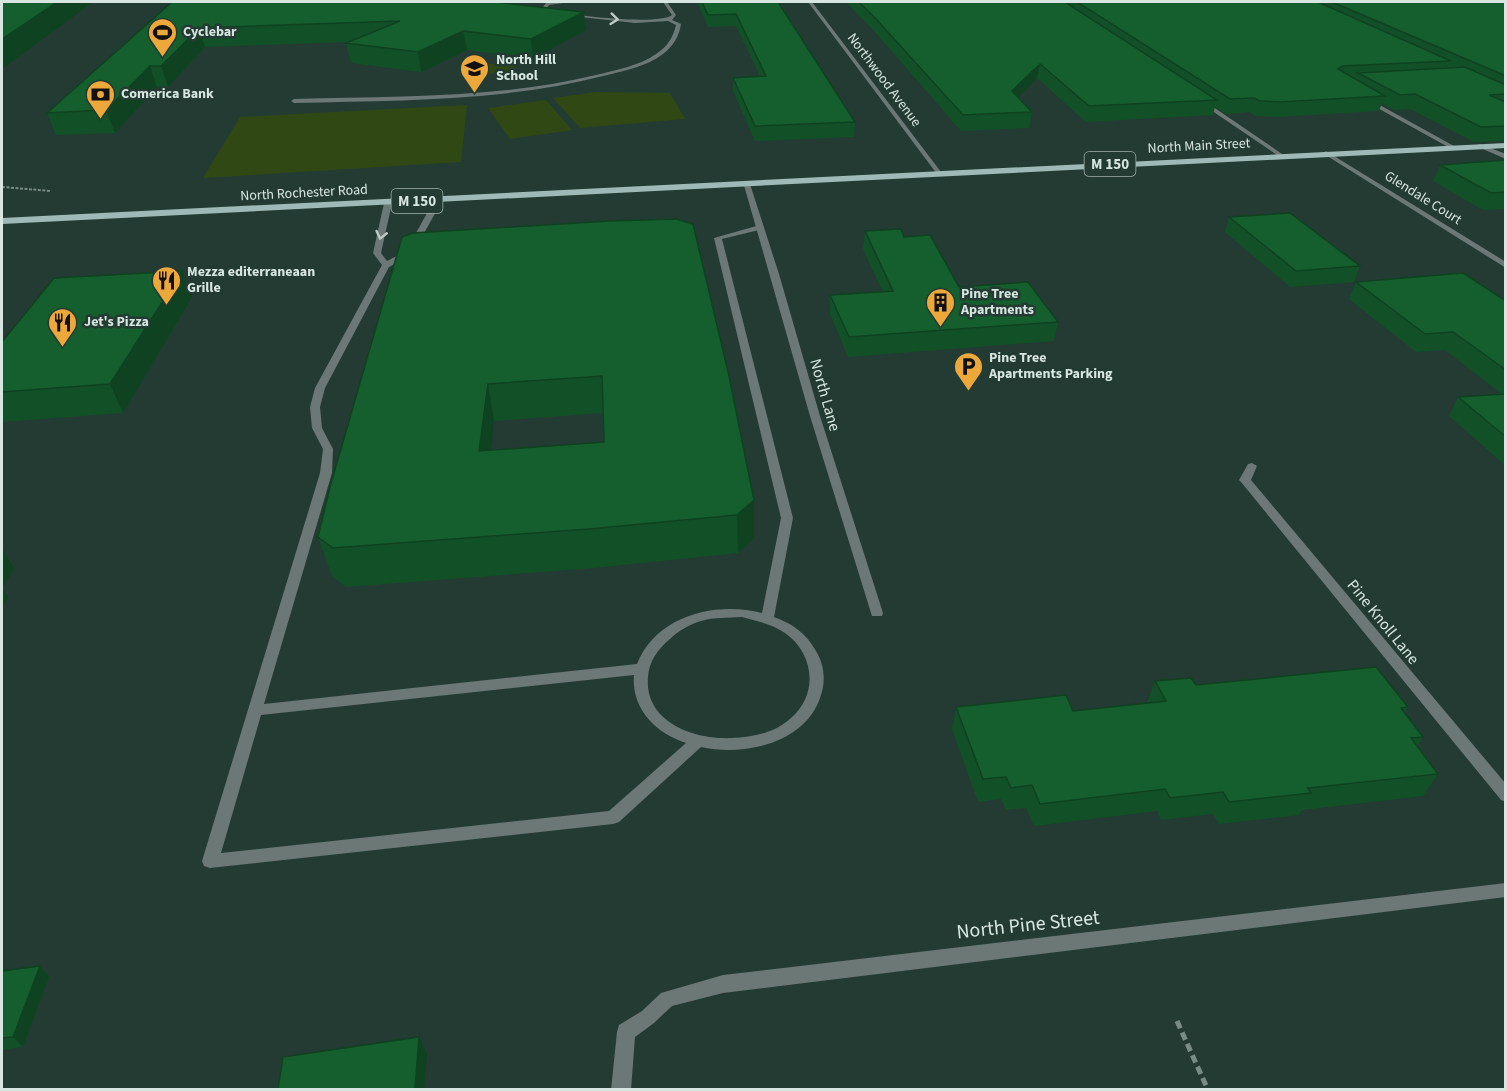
<svg xmlns="http://www.w3.org/2000/svg" width="1507" height="1091" font-family="'Source Sans 3',sans-serif">
	<rect width="100%" height="100%" fill="#233b32"/>
	<path fill="#304914" d="M476,62L518,67L502,75L459,70Z
		M596,92L670,93L685,119L580,128L553,98Z
		M546,100L572,130L510,139L488,108Z
		M467,105L461,162L203,178L240,117Z"/>
	<g fill="none" stroke-linecap="round" stroke-linejoin="round">
		<path stroke="#788b84" stroke-width="2" stroke-dasharray="3 1.5" stroke-linecap="butt" d="M2,187L51,191"/>
		<path stroke="#788b84" stroke-width="5" stroke-dasharray="8 4.5" stroke-linecap="butt" d="M1177,1021L1208,1090"/>
		<path fill="#6b7876" fill-rule="evenodd" d="M570,2L549,5L546,9C566,15 658,26 672,15L663,2H667L676,15L672,20L681,24C679,37 673,46 663,54C646,67 623,71 603,76C502,102 398,100 294,103L291,101L294,99C395,96 497,99 596,75C616,70 639,66 656,54C667,47 673,38 676,25L668,21L635,23L553,14L541,10L546,3Z
			M1367,98L1454,146L1455,147L1450,148L1365,101Z
			M1480,144L1506,154V159L1478,147V145Z
			M436,197L443,199L412,255L389,267L325,388L320,407L322,428L333,449L332,473L264,704L637,664C656,616 715,601 762,613L781,518L714,238L760,225H763V229L722,239L793,518L774,617C793,624 806,633 816,651C824,664 826,680 821,695C807,743 744,757 701,747L619,822L613,824L210,868L204,866L202,861L320,473L323,449L312,428L310,407L315,388L382,265L373,253L384,203L388,201L392,203L381,253L387,261L406,251ZM742,617C757,621 772,624 785,633C814,653 819,694 791,718C775,733 753,737 732,738C694,740 644,722 648,677C649,661 658,649 670,639C678,631 690,624 701,621C714,617 729,618 742,617ZM634,675C631,708 655,733 686,743L609,811L221,853L261,715Z"/>
		<path fill="#6b7876" fill-rule="evenodd" d="M808,2H812L941,172V174H937Z
			M1199,100H1203L1285,156L1280,157L1199,102Z
			M1326,151L1506,262V268L1324,154L1323,153Z
			M743,182L750,184L779,274L820,416L883,613L882,616H872L871,613L810,416Z
			M1252,463L1257,466L1251,480L1506,784V802L1501,800L1241,482L1239,480L1248,464Z
			M1506,883V897L723,993L672,1006L654,1023L635,1037L631,1090H611L617,1032L619,1025L642,1011L661,993L723,975Z"/>
		<path fill="#9fbab6" fill-rule="evenodd" d="M1506,143V148L2,224V218Z"/>
	</g>
	<path fill="#125128" fill-rule="evenodd" d="M172,2H496L586,30L533,59L467,50L421,72L351,63L346,43L349,42L205,47L168,87H157L115,133L56,135L47,113Z
		M697,2H778L855,122L854,137L755,141L733,91V78L760,76L736,26L708,27Z
		M846,2H1506V141L1474,142L1410,109L1394,110L1382,103L1379,111L1275,117L1255,116L1250,112L1226,114L1215,107L1213,115L1086,122L1037,78L1018,97L1032,112L1029,128L961,131L875,32Z
		M1506,160V209L1483,210L1433,181L1440,165Z
		M1229,217L1360,266L1354,282L1290,287L1225,232Z
		M609,221L754,538L738,553L594,568L346,587L332,576L318,537ZM603,413L604,442L491,450L494,421Z
		M865,231L904,237L959,287L1058,322L1054,341L848,357L830,314V295L883,292L863,249Z
		M1356,282L1506,301V466L1449,416L1458,397L1502,394L1445,350L1416,352L1349,299Z
		M192,297L123,413L2,422V342Z
		M1155,681L1408,707L1405,713L1423,737L1417,746L1438,774L1423,796L1302,810L1299,815L1219,824L1213,814L1161,820L1157,811L1034,826L1026,808L1006,810L1001,799L978,802L952,729L956,707L1073,711L1147,703Z
		M40,966L49,977L23,1047L2,1050V971Z"/>
	<path fill="#0f4220" d="M57,2H93L2,69V39Z
		M584,12L586,30L533,59L531,39Z
		M199,28L205,47L168,87L161,66Z
		M463,31L467,50L421,72L418,52Z
		M1040,64L1037,78L1010,106L1012,91Z
		M150,66L157,87L115,133L106,110Z
		M182,271L192,297L123,413L110,384Z
		M488,384L494,421L487,488L479,451Z
		M754,500V538L738,553L737,515Z
		M2,548L14,569L2,588L8,597L2,608Z
		M40,966L49,977L23,1047L13,1037Z
		M419,1037L427,1054L424,1089H415Z"/>
	<path fill="#155e2e" stroke="#0f4220" stroke-width="1.5" fill-rule="evenodd" d="M2,2H57L2,39Z
		M172,2H495L584,12L531,39L463,31L418,52L346,43L400,21L199,28L161,66H150L106,110L47,113Z
		M702,2H778L855,122L755,126L733,78L766,76L736,14L708,15Z
		M859,2H1065L1217,100L1089,106L1040,64L1012,91L1032,112L963,115L876,19Z
		M1077,2H1318L1451,61L1343,66L1338,69L1385,96L1280,102L1260,101L1254,98L1230,99Z
		M1332,2H1506V76Z
		M1465,67L1506,85V94L1489,95L1506,102V126L1481,127L1415,94L1400,95L1358,73Z
		M1506,160V192L1491,193L1440,165Z
		M1290,213L1360,266L1296,271L1229,217Z
		M676,219L693,224L729,376L754,500L737,515L589,529L333,548L318,537L330,487L402,237L413,233L609,221ZM602,376L604,442L479,451L488,384Z
		M901,229L904,237L930,235L959,287L1028,282L1058,322L849,337L830,295L893,291L865,231Z
		M182,271L110,384L2,392V342L54,278Z
		M1463,273L1506,301V370L1453,332L1425,334L1356,282Z
		M1506,394V437L1458,397Z
		M1376,667L1408,707L1401,708L1423,737L1411,738L1438,774L1308,788L1311,793L1229,802L1223,792L1170,798L1165,789L1040,804L1032,785L1011,788L1006,777L983,779L956,707L1066,695L1073,711L1166,701L1155,681L1191,678L1196,685Z
		M40,966L13,1037L2,1038V971Z
		M419,1037L415,1089H278L283,1057Z"/>
	<defs><path id="oneway-chevron" d="M-2-3.5L2.5 0L-2 3.5" fill="none" stroke-width="1.6" stroke-linecap="round" stroke-linejoin="round" transform="scale(1.5)"/></defs>
	<g stroke="#bccac6">
		<use href="#oneway-chevron" transform="translate(614 19) rotate(6)"/>
		<use href="#oneway-chevron" transform="translate(381 235) rotate(103)"/>
	</g>
	<defs>
		<symbol id="stadium-pin" viewBox="-11 -11 22 30"><path d="M0 17L-7.5 6A9.5 9.5 0 1 1 7.5 6Z" fill="#eda83b" stroke="#233b32"/><path d="M0-5a6.5 5 0 1 0 0 10a6.5 5 0 1 0 0-10ZM-3.5-1.8h7v3.6h-7Z" fill="#111"/></symbol>
		<symbol id="school-pin" viewBox="-11 -11 22 30"><path d="M0 17L-7.5 6A9.5 9.5 0 1 1 7.5 6Z" fill="#eda83b" stroke="#233b32"/><path d="M0-5L7-2L0 1L-7-2ZM-4 1L0 2.5L4 1V4Q0 6-4 4Z" fill="#111"/></symbol>
		<symbol id="bank-pin" viewBox="-11 -11 22 30"><path d="M0 17L-7.5 6A9.5 9.5 0 1 1 7.5 6Z" fill="#eda83b" stroke="#233b32"/><path d="M-6-4H6V4H-6ZM0-2.3a2.3 2.3 0 1 0 0 4.6a2.3 2.3 0 1 0 0-4.6Z" fill="#111"/></symbol>
		<symbol id="restaurant-pin" viewBox="-11 -11 22 30"><path d="M0 17L-7.5 6A9.5 9.5 0 1 1 7.5 6Z" fill="#eda83b" stroke="#233b32"/><path d="M-5-6h1v4h1v-4h1v4h1v-4h1v5L-1.5 .5V6h-2V.5L-5-1ZM5-6V6H3V1.5H1.5Q1.5-4 5-6Z" fill="#111"/></symbol>
		<symbol id="building-pin" viewBox="-11 -11 22 30"><path d="M0 17L-7.5 6A9.5 9.5 0 1 1 7.5 6Z" fill="#eda83b" stroke="#233b32"/><path d="M-4-6H4V6H1V3H-1V6H-4ZM-2.5-4.3h1.7v1.8h-1.7ZM.8-4.3h1.7v1.8H.8ZM-2.5-1h1.7V.8h-1.7ZM.8-1h1.7V.8H.8Z" fill="#111"/></symbol>
		<symbol id="parking-pin" viewBox="-11 -11 22 30"><path d="M0 17L-7.5 6A9.5 9.5 0 1 1 7.5 6Z" fill="#eda83b" stroke="#233b32"/><path d="M-3.5-5.5H1a3.5 3.5 0 0 1 0 7H-1V5.5H-3.5ZM-1-3.4V-.6H.8a1.4 1.4 0 0 0 0-2.8Z" fill="#111"/></symbol>
	</defs>
	<g fill-rule="evenodd">
		<use href="#stadium-pin" x="146" y="16" width="33" height="45"/>
		<use href="#school-pin" x="458" y="52" width="33" height="45"/>
		<use href="#bank-pin" x="84" y="78" width="33" height="45"/>
		<use href="#restaurant-pin" x="150" y="264" width="33" height="45"/>
		<use href="#building-pin" x="924" y="286" width="33" height="45"/>
		<use href="#restaurant-pin" x="46" y="306" width="33" height="45"/>
		<use href="#parking-pin" x="952" y="350" width="33" height="45"/>
	</g>
	<g text-anchor="middle" dominant-baseline="central" stroke-width="5" stroke-linejoin="round" paint-order="stroke">
		<g font-size="14" font-weight="bold" fill="#d7e6e0" stroke="#233b32" text-anchor="start">
			<text x="183" y="32">Cyclebar</text>
			<text x="496" y="60">North Hill<tspan x="496" dy="16">School</tspan></text>
			<text x="121" y="94">Comerica Bank</text>
			<text x="187" y="272">Mezza editerraneaan<tspan x="187" dy="16">Grille</tspan></text>
			<text x="961" y="294">Pine Tree<tspan x="961" dy="16">Apartments</tspan></text>
			<text x="84" y="322">Jet's Pizza</text>
			<text x="989" y="358">Pine Tree<tspan x="989" dy="16">Apartments Parking</tspan></text>
		</g>
		<g font-size="14" fill="#d7e6e0" stroke="#233b32">
			<text transform="translate(884 80) rotate(53)">Northwood Avenue</text>
			<text transform="translate(1199 146) rotate(-3)">North Main Street</text>
			<text transform="translate(304 193) rotate(-3)">North Rochester Road</text>
			<text transform="translate(1423 198) rotate(32)">Glendale Court</text>
		</g>
		<g fill="#233b32" stroke="#a1b3ac" stroke-width="1.5">
			<rect x="1084.5" y="152" width="51" height="24" rx="4.5"/>
			<rect x="391.5" y="189" width="51" height="24" rx="4.5"/>
		</g>
		<g font-size="15" font-weight="bold" fill="#d7e6e0">
			<text x="1110" y="164">M 150</text>
			<text x="417" y="201">M 150</text>
		</g>
		<g font-size="16" fill="#d7e6e0" stroke="#233b32">
			<text transform="translate(825 395) rotate(74)">North Lane</text>
			<text transform="translate(1383 622) rotate(51)">Pine Knoll Lane</text>
		</g>
		<g font-size="20" fill="#d7e6e0" stroke="#233b32">
			<text transform="translate(1028 925) rotate(-6)">North Pine Street</text>
		</g>
	</g>
	<rect width="1507" height="1091" fill="none" stroke="#d7e6e0" stroke-width="6"/>
</svg>
